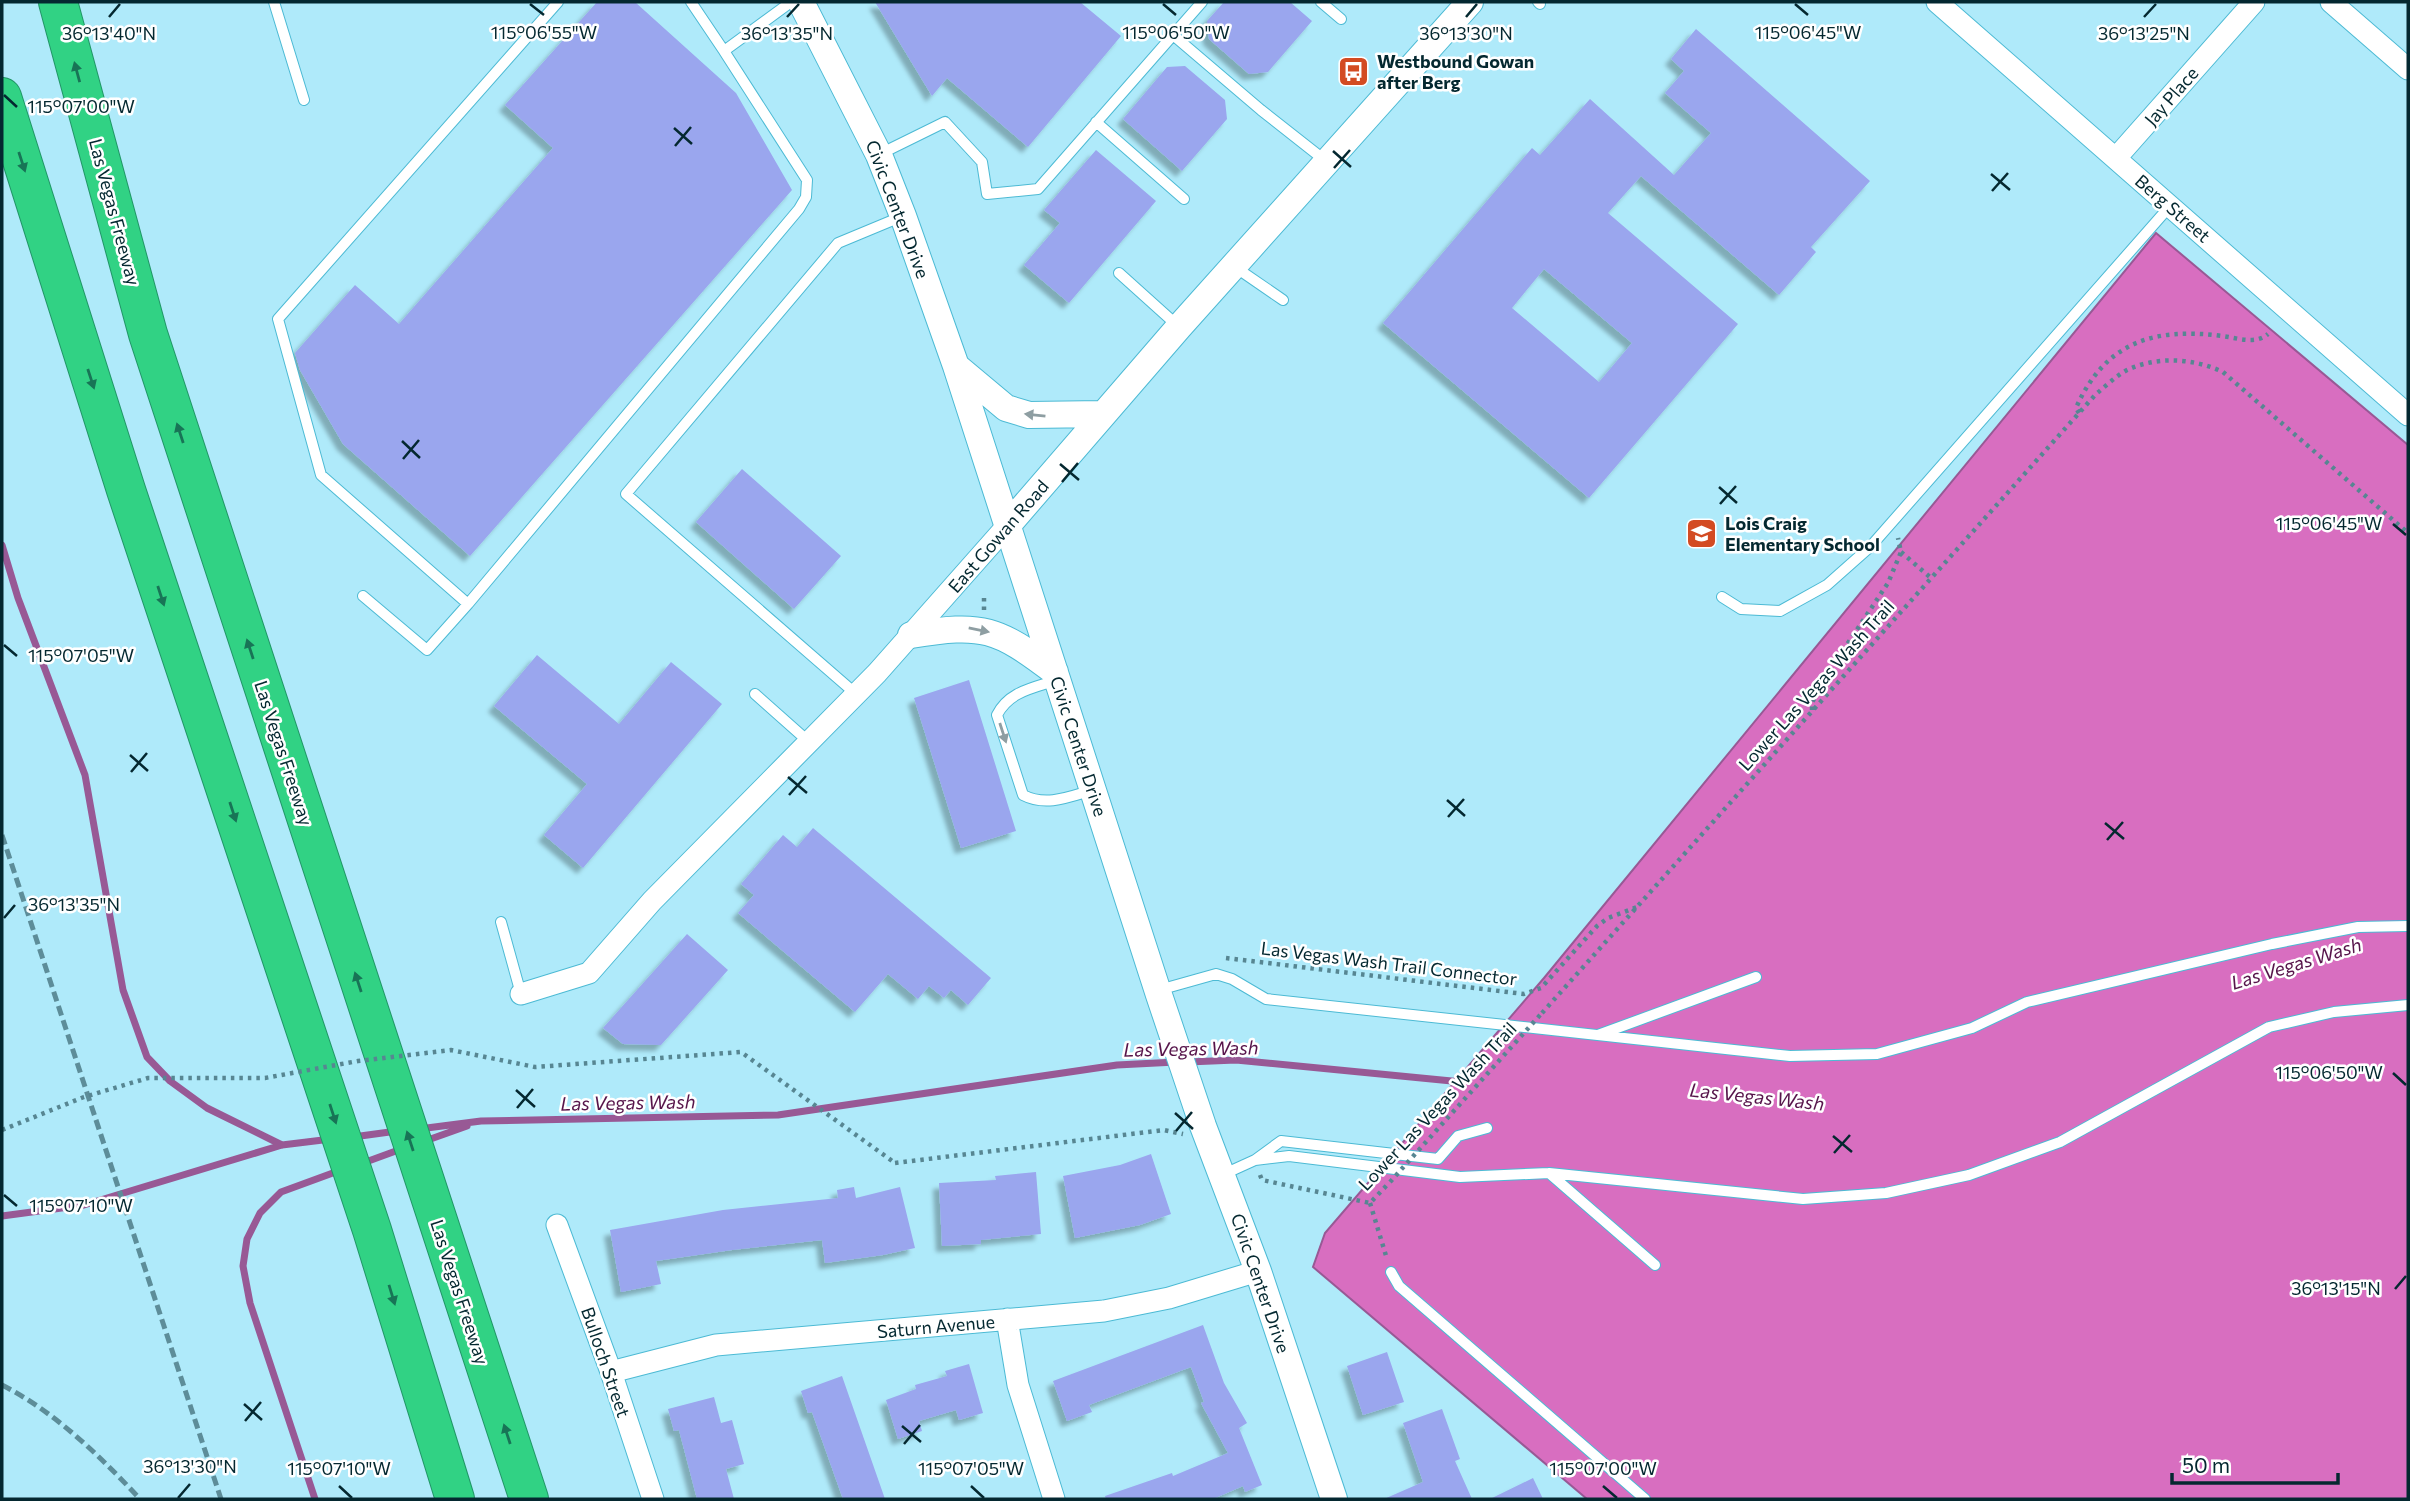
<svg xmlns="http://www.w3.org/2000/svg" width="2410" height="1501" font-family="Commissioner,sans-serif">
	<defs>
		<filter id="shadow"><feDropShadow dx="-6" dy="6" stdDeviation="2" flood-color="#0004"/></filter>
	</defs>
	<rect width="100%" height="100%" fill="#afeafa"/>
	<path fill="#d86ec0" stroke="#985995" stroke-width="2" d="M2156,233L2408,445V1499H1587L1313,1267L1325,1233L1544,978Z"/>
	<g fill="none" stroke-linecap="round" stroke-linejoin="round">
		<path stroke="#985995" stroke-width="7" d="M2,545L18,598L85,775L123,990L147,1057L170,1081L207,1108L282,1145
			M1188,1062L1236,1060L1462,1082
			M419,1129L481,1121L778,1115L1117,1065L1176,1062
			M353,1137L397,1131
			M425,1141L467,1126
			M363,1163L404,1148
			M2,1216L84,1205L282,1145L331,1139
			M315,1499L250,1303L243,1266L247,1239L260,1213L281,1192L341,1170"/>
	</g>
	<path fill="#9aa6ee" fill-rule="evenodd" filter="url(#shadow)" d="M597,2H635L736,93L792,190L470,556L343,444L300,370L295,353L355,285L399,324L553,148L505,105Z
		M875,2H1080L1121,36L1028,147L947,78L932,96Z
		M1224,2H1290L1312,21L1268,72L1249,74L1209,39L1207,21Z
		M1696,29L1870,181L1811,247L1816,252L1779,295L1641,176L1608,213L1738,324L1589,498L1383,323L1532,148L1540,155L1590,99L1674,175L1711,133L1665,93L1684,71L1671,59ZM1544,269L1632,343L1599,382L1512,308Z
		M1185,66L1225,100L1227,119L1182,171L1123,119L1167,67Z
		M1096,150L1156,201L1069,303L1024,265L1060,223L1044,210Z
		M742,469L841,556L794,609L696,522Z
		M537,655L619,724L671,662L722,704L583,868L544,835L587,784L494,706Z
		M969,680L1016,831L961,848L914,698Z
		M813,828L991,978L968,1005L951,990L944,998L929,986L918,999L888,974L855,1012L738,913L754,895L741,884L783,835L797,847Z
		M687,934L728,970L661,1045L623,1044L603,1028Z
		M1151,1154L1171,1214L1140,1225L1075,1238L1063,1176L1120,1165Z
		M1036,1172L1041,1234L981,1240V1244L942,1246L939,1183L996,1180L995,1176Z
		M854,1187L856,1198L900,1187L915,1248L883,1255L825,1263L822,1240L732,1250L656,1261L661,1284L621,1292L610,1230L723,1210L838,1198L837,1190Z
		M1203,1325L1224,1383L1247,1423L1239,1428L1262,1485L1245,1492L1243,1486L1213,1499H1106L1105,1496L1172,1473L1173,1476L1228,1453L1201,1403L1204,1402L1191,1367L1089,1405L1092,1412L1067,1421L1053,1381Z
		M1387,1352L1404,1402L1363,1415L1347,1366Z
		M969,1364L983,1413L959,1420L956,1410L919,1421L922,1431L898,1439L886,1400L916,1389L915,1385L947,1376L945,1371Z
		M842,1376L885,1499H843L812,1412L808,1413L801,1391Z
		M714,1397L721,1423L732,1420L744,1464L726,1469L734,1499H697L679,1430L674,1431L668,1409Z
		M1442,1409L1460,1459L1455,1461L1472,1499H1384L1423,1482L1403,1423Z
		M1533,1478L1543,1499H1490Z"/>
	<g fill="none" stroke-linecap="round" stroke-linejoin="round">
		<defs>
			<path id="service" d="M274,2L304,100
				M558,2L278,319L321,475L468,604L799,209L806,197L807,180L724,51L791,2
				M691,2L724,51
				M1321,2L1341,19
				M1538,2L1540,4
				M1173,35L1261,110L1327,162
				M1096,122L1184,199
				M880,154L945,122L982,162L987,194L1038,189L1202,2
				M1235,267L1283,300
				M1119,273L1179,327
				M363,596L427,650L468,604
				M1722,597L1741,609L1780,611L1827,585L1871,546L2170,206
				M1057,680C1034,688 1009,691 997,715L1023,795C1046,807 1069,797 1093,790
				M755,694L809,742
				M856,694L626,494L838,243L903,216
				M501,922L521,994
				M1159,990L1216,974L1232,979L1266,999L1790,1056L1877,1054L1972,1028L2027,1002L2272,944L2358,927L2408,926
				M1598,1035L1756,977
				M1255,1160L1289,1156L1460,1177L1549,1173L1803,1199L1886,1193L1969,1175L2060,1142L2269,1027L2334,1012L2408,1005
				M1549,1173L1655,1265
				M1222,1175L1255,1160L1281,1141L1438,1159L1458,1136L1487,1128
				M1391,1272L1399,1286L1645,1499"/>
			<path id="minor" d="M1937,2L2408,415
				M2331,2L2408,69
				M2116,158L2254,2
				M521,994L589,973L652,901L877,673L1007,526
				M557,1225L611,1372L653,1499
				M1007,1319L1018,1385L1054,1499
				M611,1372L716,1345L1104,1311L1169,1298L1258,1271"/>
			<path id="tertiary" d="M801,2L879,155L903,216L956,366L1159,995L1203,1126L1258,1271L1334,1499
				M957,367L1006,408L1029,415L1103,414
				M1007,526L1179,327L1470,2
				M911,635C983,623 997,628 1055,672"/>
			<path id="motorway" d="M58,2L148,334L529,1499
				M2,97L126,490L372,1230L455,1499"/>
		</defs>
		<use href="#service" stroke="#4cbad4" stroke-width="12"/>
		<use href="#minor" stroke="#4cbad4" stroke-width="23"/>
		<use href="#tertiary" stroke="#4cbad4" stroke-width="28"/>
		<use href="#motorway" stroke="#219667" stroke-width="40"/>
		<path stroke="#578692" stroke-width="4.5" stroke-dasharray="3.5 5" stroke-linecap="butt" d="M2079,413L2076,408C2105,342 2154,327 2222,336C2238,338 2255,345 2268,334
			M1901,552L1931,578
			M984,610V593
			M1812,710V703L1822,682L1888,583L1901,552L1898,538
			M1226,958L1524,994L1541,988L1597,926L1608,918L1637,907
			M1542,1013L2096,394C2106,386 2116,376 2127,370C2157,356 2193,358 2223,372L2408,533
			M895,1163L1164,1130L1183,1134
			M1260,1175L1262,1180L1370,1203L1388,1184
			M1370,1203L1387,1259"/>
		<use href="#service" stroke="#fff" stroke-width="10"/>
		<use href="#minor" stroke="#fff" stroke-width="21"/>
		<use href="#tertiary" stroke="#fff" stroke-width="26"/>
		<use href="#motorway" stroke="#31d284" stroke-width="38"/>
		<path stroke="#5d8d99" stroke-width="5" stroke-dasharray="10 5" stroke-linecap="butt" d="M2,835L221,1499
			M2,1385C55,1412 100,1456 140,1499"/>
		<path stroke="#578692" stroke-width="4.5" stroke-dasharray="3.5 5" stroke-linecap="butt" d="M2,1130L84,1097L148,1078H265L358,1061L451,1050L535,1067L741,1052L895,1163
			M1390,1182L1541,1014"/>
	</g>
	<defs><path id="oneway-solid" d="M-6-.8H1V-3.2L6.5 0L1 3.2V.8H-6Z" transform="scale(1.75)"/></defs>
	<g fill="#187456">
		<use href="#oneway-solid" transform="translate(77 72) rotate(-105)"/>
		<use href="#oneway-solid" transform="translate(22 162) rotate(72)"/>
		<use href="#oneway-solid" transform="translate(91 379) rotate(72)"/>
		<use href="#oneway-solid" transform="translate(180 433) rotate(-108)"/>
		<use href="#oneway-solid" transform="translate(161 596) rotate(72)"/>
		<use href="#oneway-solid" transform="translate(250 649) rotate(-108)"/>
		<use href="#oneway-solid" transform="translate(233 812) rotate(72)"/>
		<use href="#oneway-solid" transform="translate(358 982) rotate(-108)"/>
		<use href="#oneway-solid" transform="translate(333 1114) rotate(72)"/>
		<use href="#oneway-solid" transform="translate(410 1141) rotate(-108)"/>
		<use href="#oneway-solid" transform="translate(392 1295) rotate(73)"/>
		<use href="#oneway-solid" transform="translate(507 1434) rotate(-108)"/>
	</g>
	<g fill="#8e9ea2">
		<use href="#oneway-solid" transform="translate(1035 415) rotate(-174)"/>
		<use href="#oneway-solid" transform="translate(979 630) rotate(11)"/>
		<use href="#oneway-solid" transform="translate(1003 733) rotate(72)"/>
	</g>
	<path fill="none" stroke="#042830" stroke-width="2.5" d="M530,4L544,15M1163,4L1176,15M1795,4L1808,15M109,17L120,4M787,17L799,4M1466,17L1477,4M2144,17L2156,4M4,95L17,107M674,128L692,144M675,146L691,127M1333,151L1351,167M1334,168L1350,150M1991,174L2010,190M1992,191L2008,173M402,441L420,458M403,459L419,440M1060,464L1079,480M1062,482L1078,463M1719,487L1737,503M1720,504L1736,486M2393,524L2406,535M4,645L17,656M130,755L148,771M131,772L147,753M788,777L807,793M789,795L806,776M1447,800L1465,816M1448,817L1464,799M2105,823L2124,839M2107,840L2123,822M4,918L15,905M2393,1073L2406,1085M516,1090L535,1107M517,1108L533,1089M1175,1113L1193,1129M1176,1131L1192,1112M1833,1136L1852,1152M1834,1153L1850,1135M4,1195L17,1206M2395,1289L2406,1276M244,1404L262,1420M245,1421L261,1402M902,1426L921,1442M904,1444L920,1425M339,1486L352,1498M971,1486L984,1498M1603,1486L1617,1498M178,1498L190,1484"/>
	<defs>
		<symbol id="bus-square" viewBox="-11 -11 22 22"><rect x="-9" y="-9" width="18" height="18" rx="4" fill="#d34b22" stroke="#fff"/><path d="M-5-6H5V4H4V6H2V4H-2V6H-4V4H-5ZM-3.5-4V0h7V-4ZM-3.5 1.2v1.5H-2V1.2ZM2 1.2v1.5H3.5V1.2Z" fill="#fff"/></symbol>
		<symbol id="school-square" viewBox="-11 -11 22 22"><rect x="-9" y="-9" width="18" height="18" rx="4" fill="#d34b22" stroke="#fff"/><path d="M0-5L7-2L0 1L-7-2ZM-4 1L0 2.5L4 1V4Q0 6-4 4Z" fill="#fff"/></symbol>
	</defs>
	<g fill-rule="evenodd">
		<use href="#bus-square" x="1336" y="54" width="35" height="35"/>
		<use href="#school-square" x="1684" y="516" width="35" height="35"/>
	</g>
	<g text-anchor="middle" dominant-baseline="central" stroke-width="5" stroke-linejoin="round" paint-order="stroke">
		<g font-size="18" font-weight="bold" fill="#042830" stroke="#fff" text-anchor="start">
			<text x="1377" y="61">Westbound Gowan<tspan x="1377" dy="21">after Berg</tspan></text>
			<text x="1725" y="523">Lois Craig<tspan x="1725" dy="21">Elementary School</tspan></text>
		</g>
		<g font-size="18" fill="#042830" stroke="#fff">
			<text transform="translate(2171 96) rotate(-49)">Jay Place</text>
			<text transform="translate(2173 208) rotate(41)">Berg Street</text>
			<text transform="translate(898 209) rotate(69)">Civic Center Drive</text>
			<text transform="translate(115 212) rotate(75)">Las Vegas Freeway</text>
			<text transform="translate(998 536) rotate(-49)">East Gowan Road</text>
			<text transform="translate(1816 685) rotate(-48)">Lower Las Vegas Wash Trail</text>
			<text transform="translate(1079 746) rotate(72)">Civic Center Drive</text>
			<text transform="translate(284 753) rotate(72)">Las Vegas Freeway</text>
			<text transform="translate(1389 963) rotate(7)">Las Vegas Wash Trail Connector</text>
			<text transform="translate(1437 1106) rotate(-47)">Lower Las Vegas Wash Trail</text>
			<text transform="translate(1261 1283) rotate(71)">Civic Center Drive</text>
			<text transform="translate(460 1292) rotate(72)">Las Vegas Freeway</text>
			<text transform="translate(936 1326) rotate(-5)">Saturn Avenue</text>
			<text transform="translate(606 1362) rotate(71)">Bulloch Street</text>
		</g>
		<g font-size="19" font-style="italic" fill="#57154b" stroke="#fff">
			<text transform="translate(2296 963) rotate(-17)">Las Vegas Wash</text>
			<text transform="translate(1191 1048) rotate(-1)">Las Vegas Wash</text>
			<text transform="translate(1757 1096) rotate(6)">Las Vegas Wash</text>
			<text transform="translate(628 1102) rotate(-1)">Las Vegas Wash</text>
		</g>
	</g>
	<g font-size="18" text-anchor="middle" fill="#042830" stroke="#fff" stroke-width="5" stroke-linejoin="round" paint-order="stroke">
		<text x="1808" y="39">115°06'45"W</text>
		<text x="544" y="39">115°06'55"W</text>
		<text x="1176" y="39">115°06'50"W</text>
		<text x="109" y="40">36°13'40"N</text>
		<text x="787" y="40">36°13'35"N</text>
		<text x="1466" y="40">36°13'30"N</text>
		<text x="2144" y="40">36°13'25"N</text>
		<text x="81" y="113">115°07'00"W</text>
		<text x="2329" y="530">115°06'45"W</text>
		<text x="81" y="662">115°07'05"W</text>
		<text x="74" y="911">36°13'35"N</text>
		<text x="2329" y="1079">115°06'50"W</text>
		<text x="81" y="1212">115°07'10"W</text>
		<text x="2336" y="1295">36°13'15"N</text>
		<text x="190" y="1473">36°13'30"N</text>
		<text x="339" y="1475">115°07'10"W</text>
		<text x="971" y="1475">115°07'05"W</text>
		<text x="1603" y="1475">115°07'00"W</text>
	</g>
	<rect width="2410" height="1501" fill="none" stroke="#042830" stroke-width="7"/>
	<path d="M2172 1473v10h166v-10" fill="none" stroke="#042830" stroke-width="3.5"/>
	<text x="2182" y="1473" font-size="21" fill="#042830" stroke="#ffffff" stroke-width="5" paint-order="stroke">50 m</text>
</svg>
